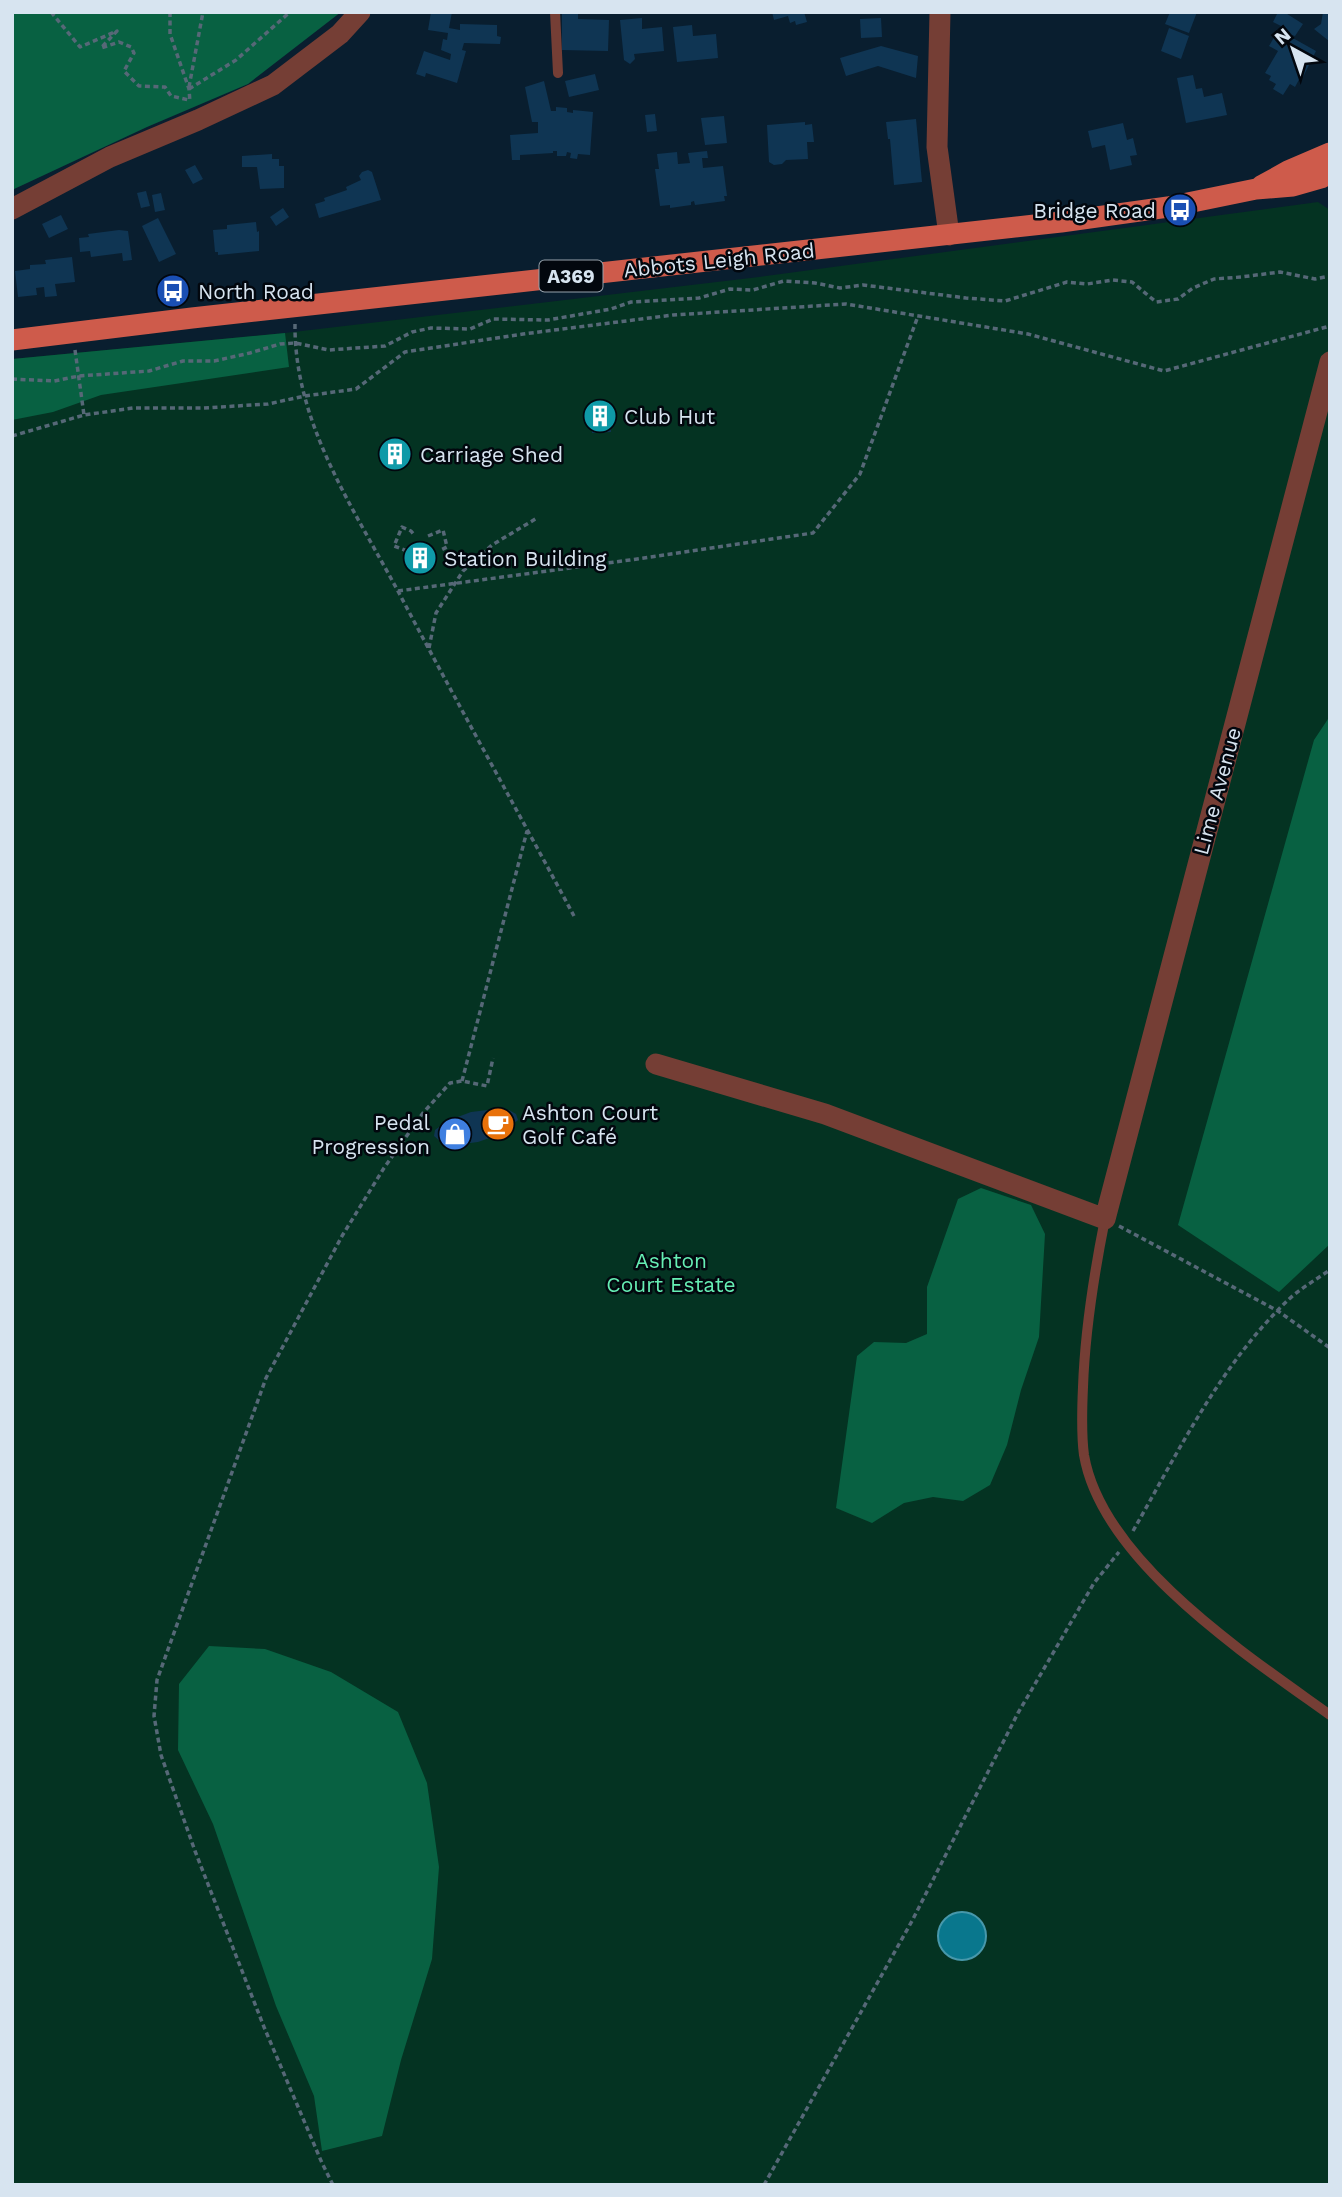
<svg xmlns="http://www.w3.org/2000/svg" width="1342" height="2197" font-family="'Work Sans',sans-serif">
	<rect width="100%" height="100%" fill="#091e2f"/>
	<path fill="#043322" d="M1318,202L1330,210V2185H12V359L285,333L759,277Z"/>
	<path fill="#086142" d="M12,12H341L248,84L147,127L12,190Z
		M285,333L289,367L101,395L53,412L12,420V359Z
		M1330,716V1244L1279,1292L1178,1225L1314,740Z
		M981,1188L1031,1205L1045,1234L1039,1337L1021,1390L1007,1445L990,1485L963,1501L933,1497L904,1503L872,1523L836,1508L857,1356L874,1342L906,1343L927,1334V1287L958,1199Z
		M209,1646L265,1649L331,1672L398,1712L427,1783L439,1867L432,1959L401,2060L382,2136L322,2151L314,2096L276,2006L213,1824L178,1750L179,1684Z"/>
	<path fill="#09778d" stroke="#4798ab" stroke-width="2" d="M938 1936a24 24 0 1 1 48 0a24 24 0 1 1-48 0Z"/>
	<path fill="#0f3553" d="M431,12H452L449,28L460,30V24L497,25V36L501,37L500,44L464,43L462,50L466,51L457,83L426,73L425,77L416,74L424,51L450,60L451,54L441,50L443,39L447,40L448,33L428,30Z
		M772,12H804L807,22L796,25L795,21L790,23L788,16L774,20Z
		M1170,12H1197L1189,33L1165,24Z
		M1278,12H1284L1303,24L1295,36L1292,35L1291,37L1316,51L1303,77L1301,76L1295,87L1290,84L1283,95L1273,89L1276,84L1269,80L1271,76L1265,73L1278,51L1269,46L1281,26L1273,22Z
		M1323,12H1330L1329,41L1314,29L1321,24Z
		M562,14H578V19L609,20L608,51L562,50Z
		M642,18V29L662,27L664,51L634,54L635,59L630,64L624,60L620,20Z
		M881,18L882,37L861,38L860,19Z
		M692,25L693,36L716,34L718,58L677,62L673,27Z
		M1169,28L1189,36L1181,59L1161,51Z
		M881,46L918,56L916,78L878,66L846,76L840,58Z
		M595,74L599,90L569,97L565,81Z
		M1193,75L1196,89L1202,88L1204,97L1222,93L1227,115L1186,123L1177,78Z
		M544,81L551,111H556V107L567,108V112L573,113V110L593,112L590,155L578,154L577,159L570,158L571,153L567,152L566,156H557V151H553V153L520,155V160H512L510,135L538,133V122H532L525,87Z
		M655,114L657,131L647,132L645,115Z
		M724,116L727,143L705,145L701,118Z
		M916,119L922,182L894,185L890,139H888L886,122Z
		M805,122V125L812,124L814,142H807L808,159L786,160L782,164L774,165L769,162L767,125Z
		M1123,123L1127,140L1133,138L1137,155L1130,156L1132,165L1110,170L1105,145L1092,148L1088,131Z
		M707,151L708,158H702L703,168L723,166L727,196H724L725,201L695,205L694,201L691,202V205L670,208V205L660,206L655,169H659L657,154L677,152L678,164L690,163L688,153Z
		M272,154V159H279V166H284V188L260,189L257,167H242V156Z
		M195,165L203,179L193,184L185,170Z
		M368,170L372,172L381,200L319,218L315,204L325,201L324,198L347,190L346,187L361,180L359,176L362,172Z
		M146,191L150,206L141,208L137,193Z
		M161,193L165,210L155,212L152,195Z
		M283,208L289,217L276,226L270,217Z
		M61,215L68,229L49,238L42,224Z
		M158,218L176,254L159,262L142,226Z
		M256,222L257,232L259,231V251L218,255V252H215L213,230L227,229V225Z
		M119,230L128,231L132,260L123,261L122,253L91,257L90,251L80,252L79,238L89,237L88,234Z
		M72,257L75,282L55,284L57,296L45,297L44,287L36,288L37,295L18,297L15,271L30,269V265L46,264L45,260Z
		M609,402L611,432L592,433L590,403Z
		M404,442L410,456L385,466L380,452Z
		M434,552V564L422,565V569L414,570V565H407L406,553Z
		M496,1109L509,1110L516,1114L518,1120L501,1134L478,1142L455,1145L442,1143L434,1136L435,1130L447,1121L471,1112Z"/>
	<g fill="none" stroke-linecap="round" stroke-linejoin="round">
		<path stroke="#566877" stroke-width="3.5" stroke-dasharray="5 3.5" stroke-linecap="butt" d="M51,12L80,47L117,31L101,48L119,42L131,47L134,53L124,71L139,86L165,87L171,96L189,100
			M170,12V34L189,89L190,102
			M189,87L203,12
			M189,89L236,60L290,12
			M295,324C294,423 354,509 399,593C456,701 516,808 574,916
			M75,350L84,415
			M12,379L54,381L79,376L149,371L183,361H214L250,353L280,344L295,343L329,350L385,346L412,332L431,328L470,329L493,319L548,320L611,309L631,302L699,298L730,289L753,290L784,281L815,283L840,288L863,285L966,298L1005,301L1067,282L1087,284L1113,280L1132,282L1156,302L1178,299L1193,288L1214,279L1241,277L1280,272L1315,279L1330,276
			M12,436L84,415L133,408H204L268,404L305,396L356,389L405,352L523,334L673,315L846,304L1028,334L1164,371L1330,326
			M428,536L443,530L447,547L441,550
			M407,551L394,546L402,527L411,531L415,536
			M417,551L418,553
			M398,591L630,560L813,533L860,474L918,316
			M429,648L436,613L463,571L492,545L537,518
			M462,1081L527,831
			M1119,1226L1278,1311L1330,1348
			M1133,1531C1178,1452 1220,1366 1286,1302C1298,1290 1315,1280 1330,1270
			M333,2185L322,2163L264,2027L195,1851L161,1755L154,1716L157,1680L266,1378L342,1236L384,1168L423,1113L450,1083L462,1081L487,1086L493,1058
			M764,2185L912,1921L1018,1713L1094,1583L1119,1552"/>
		<path stroke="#753e35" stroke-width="10" d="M555,12L558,73
			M1105,1219C1094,1274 1085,1330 1083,1387C1082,1409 1081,1433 1084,1455C1102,1561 1248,1656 1330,1715"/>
		<path stroke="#753e35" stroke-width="21" d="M940,12L937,147L949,235
			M12,209L110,157L198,120L273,85L340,34L360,12
			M656,1064L825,1114L1105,1219L1330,362"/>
		<path stroke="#ce5b4b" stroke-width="21" d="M1261,186L1288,171L1330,153
			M12,340L192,318L1061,222L1168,207L1256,189L1293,186L1321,178L1330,173"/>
	</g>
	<defs>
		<symbol id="bus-disc" viewBox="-11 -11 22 22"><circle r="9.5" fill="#1a4fb4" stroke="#02070e"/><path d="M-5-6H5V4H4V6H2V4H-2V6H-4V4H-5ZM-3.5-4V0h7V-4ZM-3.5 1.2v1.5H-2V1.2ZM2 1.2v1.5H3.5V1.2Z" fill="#fff"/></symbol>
		<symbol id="building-disc" viewBox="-11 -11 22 22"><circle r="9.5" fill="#0f9aa8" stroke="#02070e"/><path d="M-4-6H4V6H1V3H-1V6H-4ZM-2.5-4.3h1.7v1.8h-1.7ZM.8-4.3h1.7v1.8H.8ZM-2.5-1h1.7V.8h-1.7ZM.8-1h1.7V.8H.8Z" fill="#fff"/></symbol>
		<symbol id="cafe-disc" viewBox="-11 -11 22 22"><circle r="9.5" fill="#e8710a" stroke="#02070e"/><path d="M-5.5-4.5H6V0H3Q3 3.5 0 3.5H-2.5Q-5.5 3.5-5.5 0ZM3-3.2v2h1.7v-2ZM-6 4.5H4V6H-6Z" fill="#fff"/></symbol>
		<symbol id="shop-disc" viewBox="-11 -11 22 22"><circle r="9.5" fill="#3f7fe0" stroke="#02070e"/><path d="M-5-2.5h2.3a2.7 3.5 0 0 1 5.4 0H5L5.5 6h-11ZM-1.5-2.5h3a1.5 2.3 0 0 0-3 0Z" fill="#fff"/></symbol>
	</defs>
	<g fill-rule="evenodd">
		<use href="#bus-disc" x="1161" y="191" width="38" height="38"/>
		<use href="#bus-disc" x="154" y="272" width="38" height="38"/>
		<use href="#building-disc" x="581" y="397" width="38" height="38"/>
		<use href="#building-disc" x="376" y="435" width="38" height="38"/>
		<use href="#building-disc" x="401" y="539" width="38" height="38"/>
		<use href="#cafe-disc" x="479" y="1105" width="38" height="38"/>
		<use href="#shop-disc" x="436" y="1115" width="38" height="38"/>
	</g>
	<g text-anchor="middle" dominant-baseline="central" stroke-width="5" stroke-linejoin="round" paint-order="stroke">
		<rect fill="#02070e" stroke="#97a2ac" stroke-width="2" x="539.5" y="260.5" width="63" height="31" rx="5"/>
		<g font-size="19" font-weight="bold" fill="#d7e4f0">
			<text x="571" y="276">A369</text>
		</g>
		<g font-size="21" fill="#d7e4f0" stroke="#02070e" text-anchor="start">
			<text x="1156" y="210" text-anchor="end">Bridge Road</text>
			<text x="198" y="291">North Road</text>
			<text x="624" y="416">Club Hut</text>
			<text x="420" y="454">Carriage Shed</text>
			<text x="444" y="558">Station Building</text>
			<text x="522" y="1112">Ashton Court<tspan x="522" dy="24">Golf Café</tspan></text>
			<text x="430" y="1122" text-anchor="end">Pedal<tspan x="430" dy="24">Progression</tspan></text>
		</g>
		<g font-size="21" fill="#d7e4f0" stroke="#02070e">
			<text transform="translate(719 260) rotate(-6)">Abbots Leigh Road</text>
			<text transform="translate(1217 791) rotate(-75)">Lime Avenue</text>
		</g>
		<g font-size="21" fill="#66eeb4" stroke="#02070e">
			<text x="671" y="1260">Ashton<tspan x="671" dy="24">Court Estate</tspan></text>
		</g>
	</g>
	<rect width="1342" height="2197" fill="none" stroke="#d7e4f0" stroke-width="28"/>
	<g transform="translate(1293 49) rotate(320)" stroke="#02070e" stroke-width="5" paint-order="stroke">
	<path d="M0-5L12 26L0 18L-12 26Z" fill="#d7e4f0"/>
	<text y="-10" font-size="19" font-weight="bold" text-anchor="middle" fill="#d7e4f0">N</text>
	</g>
</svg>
